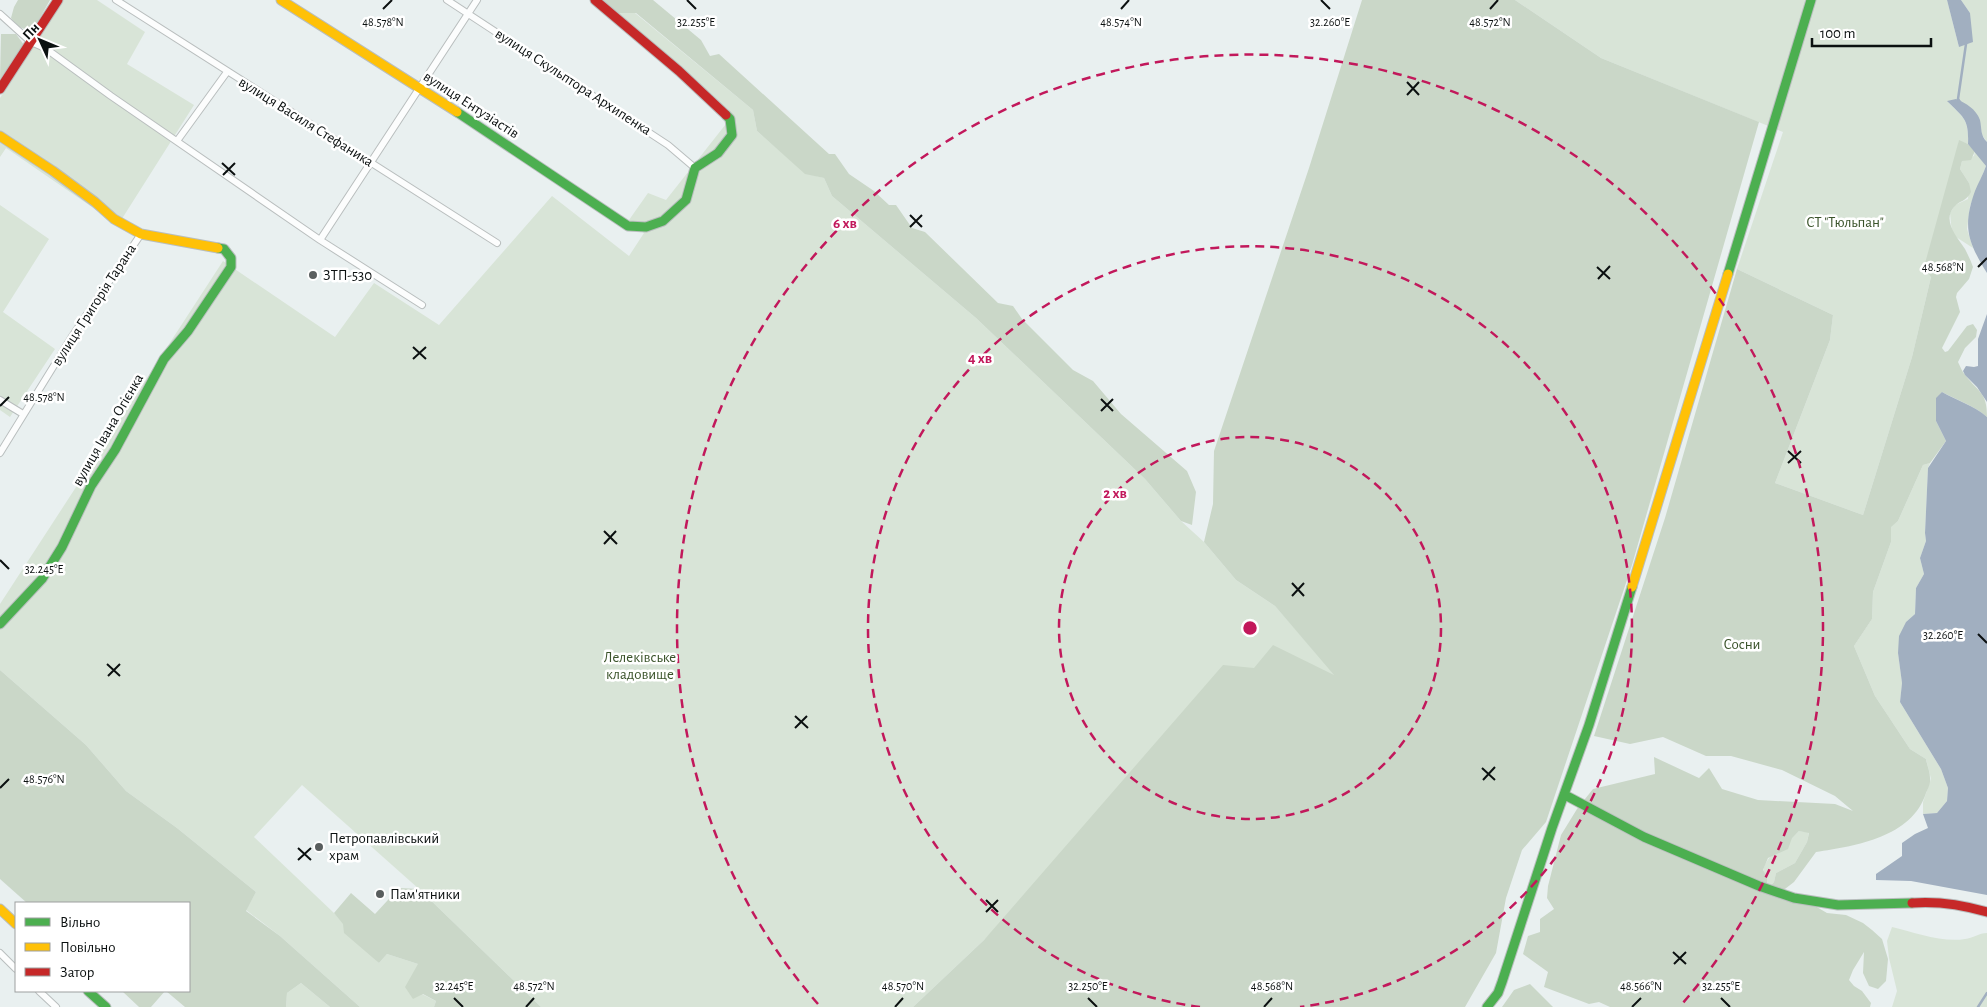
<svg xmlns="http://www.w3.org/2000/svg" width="1987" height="1007" font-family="'Alegreya Sans',sans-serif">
	<rect width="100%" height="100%" fill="#e9f0f0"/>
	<path fill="#d8e4d7" d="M63,0H97L145,32L127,64L194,105L118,225L6,148L0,157V98Z
		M1515,0H1947L1959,47L1970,13L1961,0H1987V142L1982,135L1979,119L1948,102C1964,118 1969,120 1968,144L1959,141L1931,277L1912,357L1863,515L1775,483L1830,340L1833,315L1737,269L1783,132L1601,58Z
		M617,13H635L753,110L757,131L805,173L824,178L832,196L976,318L1145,479L1181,521L1204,542L1236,580L1275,606L1336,676L1254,668L984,940L913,1007H541L419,889L302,785L254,837L334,913L379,963L387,954L418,964L422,994L436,1001L434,1007H360L280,936L246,910L256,892L177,828L126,791L86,745L0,670V604L223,261L335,337L374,283L439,325L552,196L629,256L644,233L629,220L648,193L666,200L733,115Z
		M1975,151L1986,166L1970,206L1967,229L1973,248L1956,237L1952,232L1951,224L1950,213L1955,205L1968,199L1969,183L1960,169L1962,161L1974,156Z
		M0,205L49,239L3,312L55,349L10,417L0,410Z
		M1930,463L1928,468L1925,533L1926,541L1920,558L1924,574L1916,588L1915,614L1906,622L1898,653L1902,683L1900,702L1941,769L1948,788L1947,801L1937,813L1923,814V802L1931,779L1926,759L1910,749L1875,696L1854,646L1872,619L1873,592L1891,542L1890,527L1898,521L1923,465Z
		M1799,831L1809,832L1807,842L1795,863L1776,873L1774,882L1769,886C1749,864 1786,844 1799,831Z
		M1892,927C1913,932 1943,943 1965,939C1973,938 1979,933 1987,933V1007H1892L1897,991L1889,958L1887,941Z
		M301,983L330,1007H286L287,993Z"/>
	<path fill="#cad7c8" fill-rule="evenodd" d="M18,0H50L37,23L27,30L17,26L11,18L14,7Z
		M601,0H653L701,40L710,56L719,54L829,154H835L849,174L874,191L889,205H896L912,228L925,232L998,303L1013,306L1022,319L1073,370L1093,381L1121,414L1187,471L1196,492L1192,525L1181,521L1145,479L976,318L832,196L824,178L805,174L757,131L753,110L636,13H617Z
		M1362,0H1515L1601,58L1759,122L1632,565L1546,822L1522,850L1506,898L1496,953L1465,1007H913L984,940L1223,665L1254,668L1273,645L1334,675L1275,606L1236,580L1204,542L1213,504L1214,451L1309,168Z
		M1,34H16L24,45L0,79Z
		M1959,140L1968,144L1975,151L1971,160L1962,161L1960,169L1969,183L1971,192C1966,202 1960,200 1954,207C1942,221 1957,237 1965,249C1968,255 1971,261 1973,267L1969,279L1957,293L1956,297L1960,312L1942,348L1945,352L1948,351L1967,326L1973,324L1977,330L1976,337L1965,348L1958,362C1960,366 1962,372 1966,376C1979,393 1987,392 1987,417C1973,405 1959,401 1942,392L1936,421L1946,441L1930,463L1923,465L1898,521L1891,527V542L1873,592L1872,619L1854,646L1875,696L1910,749L1926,759C1927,765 1930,772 1930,778C1931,783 1928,789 1926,793C1912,837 1856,846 1816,852L1794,882L1781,892L1784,900L1815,906L1827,913L1846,915L1863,923L1872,930L1882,939L1888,959L1886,981L1878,989L1869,986L1863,973L1864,952L1853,970L1849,980L1854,986L1862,991L1871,1003L1870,1007H1610L1599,1002L1589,1004L1544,987L1548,972L1523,954L1528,936L1540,932V919L1554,909L1547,898L1548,886L1561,835L1577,809L1593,789L1655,774L1654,757L1699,778L1709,768L1722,789L1758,800L1835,804L1853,811L1835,796L1782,770L1731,756H1706L1663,737L1630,744L1594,736L1665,518L1737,269L1833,315L1830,340L1775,483L1863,515L1912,357L1931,277L1924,267ZM1799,831L1809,833L1807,842L1795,863L1776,873L1774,882L1770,886L1767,883V877L1763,870L1768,858L1788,849L1792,838Z
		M0,670L86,745L126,791L177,828L256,892L246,911L280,936L360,1007H330L301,983L287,993L286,1007H185L166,991H189V903H27L0,879Z
		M399,888L419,889L541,1007H434L436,1001L423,994L413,999L405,987L418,964L387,954L379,963L344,933L343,924L334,913L351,893L375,914Z
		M1530,984L1553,1007H1502L1514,990Z
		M122,991H165L151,1007H139Z"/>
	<path fill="#a1afc0" d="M1947,0H1961L1970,13L1973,42L1959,47Z
		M1956,99C1966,103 1976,109 1980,120C1982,129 1980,135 1987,142V273C1968,242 1962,227 1975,191C1978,183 1983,175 1986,166L1968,144C1969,119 1964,118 1947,101Z
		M1987,314V402L1977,387L1965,375L1963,371L1966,366L1974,367L1978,366V339Z
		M1942,392C1958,401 1973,405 1987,417V895L1911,881L1876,880V874L1902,856V843L1915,834L1928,828L1923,814L1937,813L1947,801L1948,788L1941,769L1900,702L1902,683L1898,653L1899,636L1906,622L1915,614L1916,588L1924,574L1920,558L1926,541L1925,533L1928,468L1946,441L1936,421V398Z"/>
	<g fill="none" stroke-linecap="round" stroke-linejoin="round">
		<path stroke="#a1afc0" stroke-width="2.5" d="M1960,102L1958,99L1966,44
			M1978,1007L1987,993"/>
		<defs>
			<path id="street" d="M116,0L497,243
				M447,0L668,145L695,168
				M0,14L31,42L45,48L111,96L320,240L422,305
				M177,141L227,72
				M320,240L477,0
				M0,400L23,414
				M0,453L71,338L141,234
				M0,953L16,969
				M39,991L56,1007"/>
			<path id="fast" d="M457,112L628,226L646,227L663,221L686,200L695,168L718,153L732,135L730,119L726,115
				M1728,274L1811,0
				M0,624L42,579L62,547L91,486L115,450L164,359L188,331L231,267V258L224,249L218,248
				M1565,795L1644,837L1759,886L1794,898L1838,905L1912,903
				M88,991L106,1007
				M1487,1007L1498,993L1502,982L1552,828L1589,725L1632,587"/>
			<path id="slow" d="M281,0L457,112
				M0,136L53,171L95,202L114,219L141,234L218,248
				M1632,587L1728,274
				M0,909L16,924"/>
			<path id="jam" d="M595,0L679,71L726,115
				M0,89L58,0
				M1912,903C1937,901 1963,905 1987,912"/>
		</defs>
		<use href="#street" stroke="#b9bebe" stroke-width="8"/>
		<use href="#fast" stroke="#b9bebe" stroke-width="11"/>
		<use href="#slow" stroke="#b9bebe" stroke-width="11"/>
		<use href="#jam" stroke="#b9bebe" stroke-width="11"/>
		<use href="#street" stroke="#fcfdfd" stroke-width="6"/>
		<use href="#fast" stroke="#4caf50" stroke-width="9"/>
		<use href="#slow" stroke="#ffc107" stroke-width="9"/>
		<use href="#jam" stroke="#c62828" stroke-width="9"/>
	</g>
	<path fill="none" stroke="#0b1010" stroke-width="2" d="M687,0L696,9M1321,0L1330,9M383,9L392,0M1121,9L1129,0M1490,9L1498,0M1407,82L1419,95M1407,95L1419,82M222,163L235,175M223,175L235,163M910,215L922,227M910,227L922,215M1597,267L1610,279M1978,267L1987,258M1598,279L1610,266M413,347L426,359M413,359L426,347M1101,399L1113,411M0,406L9,397M1101,411L1113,399M1788,451L1801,463M1788,463L1801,451M604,531L617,544M604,544L616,531M0,560L9,569M1292,583L1304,596M1292,596L1304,583M1978,634L1987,643M107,664L120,676M108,676L120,664M795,716L808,728M795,728L807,716M1482,768L1495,780M1483,780L1495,767M0,788L9,779M298,848L311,860M298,860L311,848M986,900L998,912M986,912L998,900M1673,952L1686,964M1674,964L1686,952M454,998L463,1007M1088,998L1097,1007M1721,998L1730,1007M526,1007L534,998M895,1007L903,998M1264,1007L1272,998M1632,1007L1641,998"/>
	<g fill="none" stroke="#c2185b" stroke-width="2.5" stroke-dasharray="9 6">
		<circle cx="1250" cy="628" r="191"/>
		<path d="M1200 1007A382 382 0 1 1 1300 1007"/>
		<path d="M818 1004A573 573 0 1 1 1682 1004"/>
	</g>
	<g fill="#595e5e" stroke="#fff" stroke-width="2">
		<circle cx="313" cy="275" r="5"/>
		<circle cx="319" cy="847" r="5"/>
		<circle cx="380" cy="894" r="5"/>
	</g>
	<g text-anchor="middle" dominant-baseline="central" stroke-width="5" stroke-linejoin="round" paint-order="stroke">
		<g font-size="15" fill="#0b1010" stroke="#fff">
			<text transform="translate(573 82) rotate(33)">вулиця Скульптора Архипенка</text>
			<text transform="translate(471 105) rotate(33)">вулиця Ентузіастів</text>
			<text transform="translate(306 122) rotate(32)">вулиця Василя Стефаника</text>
			<text transform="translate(94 305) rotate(-57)">вулиця Григорія Тарана</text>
			<text transform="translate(108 430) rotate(-60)">вулиця Івана Огієнка</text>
		</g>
		<g font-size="15" fill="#3a532a" stroke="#fff">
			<text x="1845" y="222">СТ "Тюльпан"</text>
			<text x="1742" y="644">Сосни</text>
			<text x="640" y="657">Лелеківське<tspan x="640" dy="17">кладовище</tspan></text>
		</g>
		<g font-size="15" fill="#0b1010" stroke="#fff" text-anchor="start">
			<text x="323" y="275">ЗТП-530</text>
			<text x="329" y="838">Петропавлівський<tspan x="329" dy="17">храм</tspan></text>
			<text x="390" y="894">Пам'ятники</text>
		</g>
	</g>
	<g font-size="12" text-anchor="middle" fill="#0b1010" stroke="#fff" stroke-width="5" stroke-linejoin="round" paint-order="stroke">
		<text x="696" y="26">32.255°E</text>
		<text x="1330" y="26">32.260°E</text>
		<text x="383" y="26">48.578°N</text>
		<text x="1121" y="26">48.574°N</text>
		<text x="1490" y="26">48.572°N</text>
		<text x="1943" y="271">48.568°N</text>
		<text x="44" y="401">48.578°N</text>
		<text x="44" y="573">32.245°E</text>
		<text x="1943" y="639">32.260°E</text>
		<text x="44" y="783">48.576°N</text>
		<text x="534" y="990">48.572°N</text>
		<text x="903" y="990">48.570°N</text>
		<text x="1272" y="990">48.568°N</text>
		<text x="1641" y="990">48.566°N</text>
		<text x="454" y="990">32.245°E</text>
		<text x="1088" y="990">32.250°E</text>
		<text x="1721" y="990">32.255°E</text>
	</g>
	<circle cx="1250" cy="628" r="8" fill="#c2185b" stroke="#fff" stroke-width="2.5"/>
	<g font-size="15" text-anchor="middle" font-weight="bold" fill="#c2185b" stroke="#fff" stroke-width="5" stroke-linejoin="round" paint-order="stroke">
		<text x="845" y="228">6 хв</text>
		<text x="980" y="363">4 хв</text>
		<text x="1115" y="498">2 хв</text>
	</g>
	<rect x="15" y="902" width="175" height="90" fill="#ffffff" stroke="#9d9f9f"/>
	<rect x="25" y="918" width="25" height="8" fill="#4caf50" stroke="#9d9f9f"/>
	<text x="60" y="927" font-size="15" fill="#0b1010">Вільно</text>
	<rect x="25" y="943" width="25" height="8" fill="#ffc107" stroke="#9d9f9f"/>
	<text x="60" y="952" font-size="15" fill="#0b1010">Повільно</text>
	<rect x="25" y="968" width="25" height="8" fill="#c62828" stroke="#9d9f9f"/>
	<text x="60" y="977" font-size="15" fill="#0b1010">Затор</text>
	<g transform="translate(40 40) rotate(314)" stroke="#ffffff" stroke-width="4" paint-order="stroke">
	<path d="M0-4L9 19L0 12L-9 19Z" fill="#0b1010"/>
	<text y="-8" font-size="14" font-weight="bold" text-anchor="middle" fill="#0b1010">Пн</text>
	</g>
	<path d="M1812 38v8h119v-8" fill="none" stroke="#0b1010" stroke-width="2.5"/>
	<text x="1820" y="38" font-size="15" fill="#0b1010" stroke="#ffffff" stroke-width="4" paint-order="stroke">100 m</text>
</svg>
